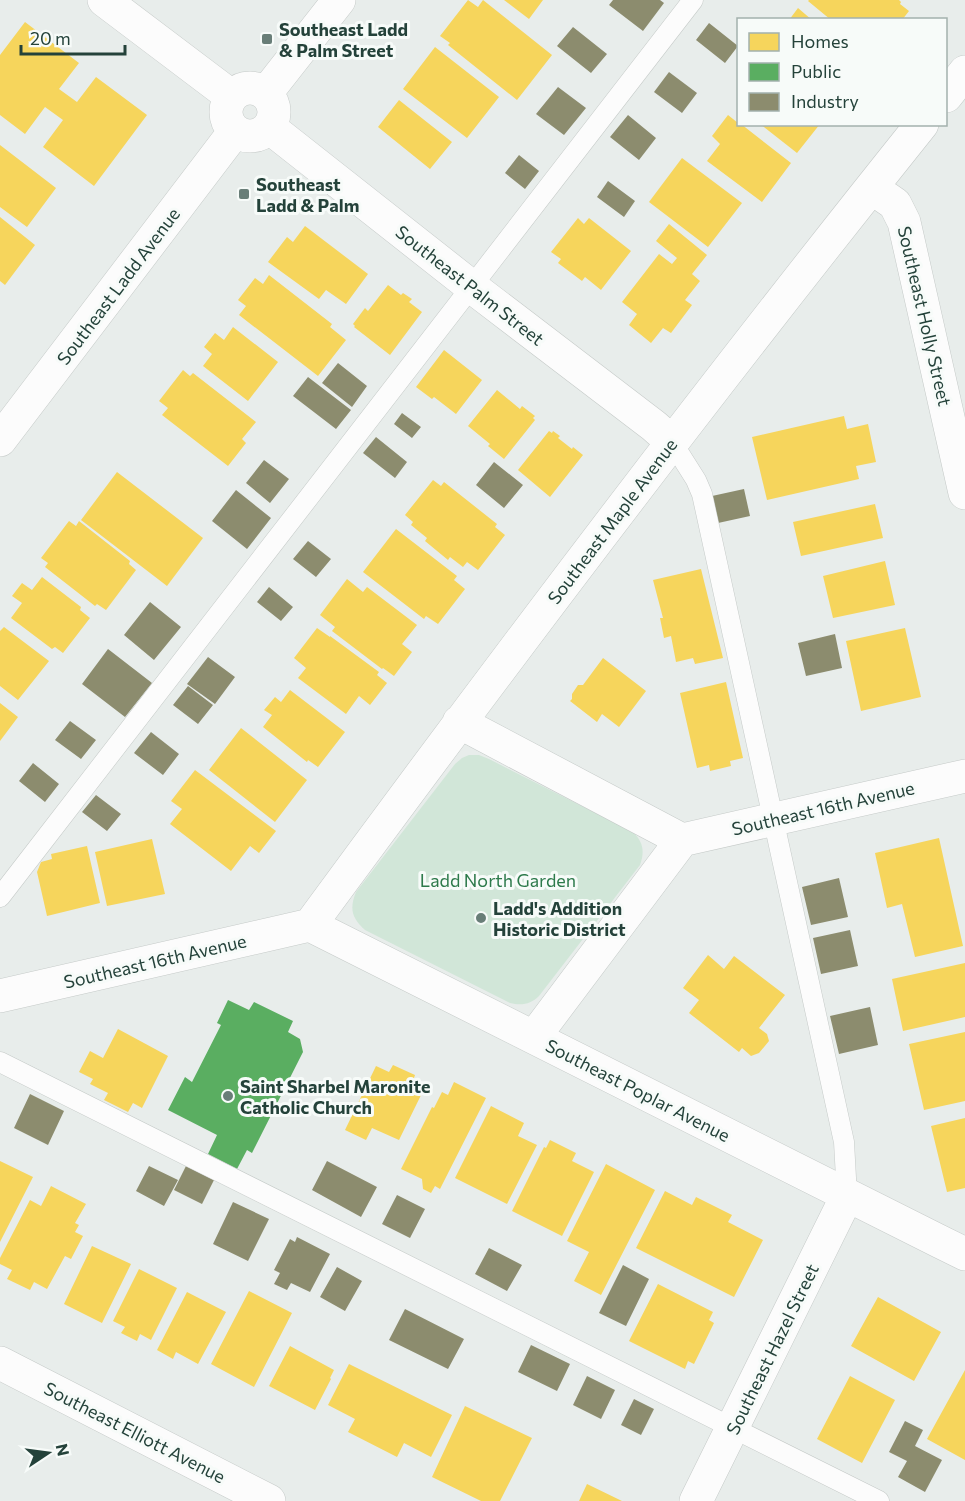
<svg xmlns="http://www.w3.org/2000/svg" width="965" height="1501" font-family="Commissioner,sans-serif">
	<rect width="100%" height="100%" fill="#e8edeb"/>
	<path fill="#d1e6d8" d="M469,755H479L489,759L633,832C643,842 645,851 640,865L539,996C531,1004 522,1006 510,1003L365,930C352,918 349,909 356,892L455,764L462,758Z"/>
	<path fill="#f6d55c" d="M468,0L478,7L483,0L552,55L517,100L448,45L450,43L440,36Z
		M504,0H543L529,19Z
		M809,0H899L901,2L900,4L909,11L902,20H831L808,1Z
		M798,8L812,20H789Z
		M25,22L79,63L59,89L77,102L96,77L147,115L94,186L43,147L63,120L45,107L25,134L0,115V55Z
		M435,47L499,97L467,138L403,89Z
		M399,100L452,142L430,169L378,127Z
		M728,115L738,123V124H741L791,163L762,202L707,161L720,144L712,136Z
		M760,124H820L797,153Z
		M0,145L56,188L27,227L0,207Z
		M682,158L742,203L708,247L649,202Z
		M0,217L35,245L5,285L0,281Z
		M578,218L584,224L589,218L631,251L601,290L585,277L582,281L558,263L561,259L551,252Z
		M669,224L707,255L692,274L700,281L685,300L692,305L671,333L663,328L651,343L629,325L637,314L622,302L659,254L672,264L677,258L656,241Z
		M305,226L368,274L346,304L326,290L319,299L268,262L287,237L293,242Z
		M269,275L332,324L330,327L346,340L318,376L239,315L246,306L238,300L255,278L263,284Z
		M388,285L401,295L403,293L412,299L409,302L422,312L390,355L354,327L355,326L353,324L365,308L368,311Z
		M233,327L278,362L248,401L203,366L212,354L204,347L215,333L224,340Z
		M444,350L482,380L456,414L434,397L432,399L416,387Z
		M183,370L190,376L193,373L256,422L242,439L246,443L228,466L162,415L168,408L159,401Z
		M497,390L520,409L522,406L535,416L533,418L535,420L504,459L488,446L490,444L468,426Z
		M844,416L847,429L868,424L876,462L856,466L859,479L767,500L752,437Z
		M549,431L552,433L553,431L560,436L558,438L572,449L573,447L583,455L550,497L518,470Z
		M117,472L203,538L167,586L81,520Z
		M433,480L441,486L444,482L497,524L495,527L505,535L478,570L467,562L463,567L450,557L448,560L425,541L427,538L411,525L413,522L405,515Z
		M875,504L883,538L801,556L793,522Z
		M69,521L76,526L79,521L130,561L129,564L136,570L106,610L97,604L95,606L45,567L48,563L41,558Z
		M396,529L457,576L454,580L465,589L438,624L426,616L424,619L363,572Z
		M885,561L895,605L833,618L823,576Z
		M701,569L723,658L695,664L693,658L676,662L671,636L664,638L660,618H663L653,580Z
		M42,577L81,607L80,610L90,618L63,653L55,647L52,649L11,618L22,603L12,596L22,583L32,590Z
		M347,579L363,592L367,587L417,625L402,644L412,652L394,676L383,668L382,669L332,631L335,627L320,615Z
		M4,627L49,661L18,700L0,686V631Z
		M317,628L330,637V636L379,672L377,675L387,683L370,705L359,696L346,714L298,678L306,668L294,658Z
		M905,628L921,697L861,711L846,641Z
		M603,658L646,691L619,727L602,714L597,722L570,701L572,699V694L578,685H583Z
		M726,682L743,758L730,761L731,766L710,771L709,765L697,768L680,693Z
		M290,690L345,732L318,767L308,760L307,762L263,727L272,715L264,710L275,697L281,702Z
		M0,703L18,717L0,741Z
		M241,728L307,780L275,822L209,770Z
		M195,770L276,831L259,853L250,846L231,871L170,824L182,809L171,801Z
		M939,838L963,946L915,957L902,904L887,908L875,853Z
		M152,839L165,894L107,906L95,852Z
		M87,846L100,903L47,916L37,872L41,862L52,859L51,854Z
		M708,955L724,969L734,956L785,995L759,1028L767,1034L769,1041L759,1053L751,1056L742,1048L739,1052L689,1013L699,1000L683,988Z
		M965,963V1017L903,1031L892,979Z
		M118,1029L168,1056L142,1108L133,1103L128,1112L104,1100L108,1093L90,1084L93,1079L79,1072L90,1051L103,1058Z
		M965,1032V1101L924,1110L909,1044Z
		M393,1065L415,1075L412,1084L424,1089L399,1140L372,1128L366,1140L345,1130L376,1066L389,1072Z
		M454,1082L486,1098L440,1189L435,1186L431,1193L423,1189L422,1179L401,1169L432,1107L434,1108L442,1092L448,1095Z
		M491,1106L524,1123L518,1136L537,1145L507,1204L455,1178Z
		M965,1118V1188L947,1192L931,1126Z
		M550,1140L576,1153L572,1161L594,1172L562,1236L512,1211L544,1147L546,1148Z
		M0,1161L33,1177L0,1242Z
		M606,1164L655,1190L601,1295L574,1281L589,1252L567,1241Z
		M51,1186L86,1204L75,1223L79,1225L75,1232L83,1236L71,1259L65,1256L47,1289L34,1282L30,1290L7,1279L12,1270L0,1264V1258L30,1200L41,1206Z
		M665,1191L692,1205L696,1197L732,1215L728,1222L763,1240L734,1297L636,1248Z
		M92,1246L131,1264L102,1323L64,1304Z
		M139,1269L177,1288L151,1340L140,1334L137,1341L121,1333L125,1327L113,1321Z
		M658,1284L713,1312L709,1320L714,1323L694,1364L688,1361L685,1369L629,1341Z
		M249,1291L292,1313L254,1387L211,1364Z
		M187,1292L226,1312L198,1364L176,1352L173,1359L157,1350Z
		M878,1297L941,1332L914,1381L851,1346Z
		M290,1346L334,1370L330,1378L331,1379L315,1410L269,1386Z
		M349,1364L452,1415L431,1457L404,1443L397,1457L348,1432L355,1419L328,1405Z
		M965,1370V1460L927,1439Z
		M850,1376L895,1400L862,1463L817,1439Z
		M465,1406L532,1438L500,1501H481L432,1477Z
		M587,1484L622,1501H579Z"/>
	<path fill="#5aae61" d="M228,1000L249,1010L254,1002L293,1021L288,1032L300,1039L303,1052L252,1153L247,1150L237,1169L208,1154L217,1135L168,1110L185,1077L192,1082L221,1025L217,1023Z"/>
	<path fill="#8c8c6e" d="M613,0H660L664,3L643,31L609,5Z
		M709,23L738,46L725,63L696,40Z
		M573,27L607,54L591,73L557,46Z
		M669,72L697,93L682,113L654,92Z
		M558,87L586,108L564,135L536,114Z
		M628,115L656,138L639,160L610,137Z
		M519,155L539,171L525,189L505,173Z
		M608,181L635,201L624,217L597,197Z
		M338,363L367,386L352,407L322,383Z
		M308,377L351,410L336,429L293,396Z
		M402,413L421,427L412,438L394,424Z
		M376,437L407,462L395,478L363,453Z
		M264,460L289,479L270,503L246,483Z
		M494,462L523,485L504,508L476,485Z
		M744,489L750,516L718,523L712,496Z
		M236,490L271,518L247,549L212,521Z
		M308,541L331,559L316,577L293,559Z
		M269,587L293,607L281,621L257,602Z
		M150,602L181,627L154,660L124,635Z
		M835,634L842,668L806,676L798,643Z
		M108,649L152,683L125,717L82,684Z
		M208,657L235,677L215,704L187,684Z
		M188,686L213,705L198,724L173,705Z
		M70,721L96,740L81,759L55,740Z
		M151,732L179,754L163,775L134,753Z
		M33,763L59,784L45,802L19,781Z
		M96,795L121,814L107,831L82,812Z
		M839,878L848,917L811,925L802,887Z
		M850,930L858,966L821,974L813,938Z
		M870,1007L878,1045L839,1054L830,1016Z
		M30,1094L64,1111L48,1145L14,1128Z
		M327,1161L377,1187L361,1217L312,1190Z
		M149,1166L178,1180L164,1206L136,1191Z
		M186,1166L214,1180L202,1204L174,1190Z
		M397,1195L425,1209L410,1238L382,1224Z
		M233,1202L269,1219L248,1261L213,1244Z
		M297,1237L330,1254L310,1292L291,1283L287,1290L274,1284L280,1273L274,1270L290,1239L295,1242Z
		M489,1248L522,1265L507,1291L475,1274Z
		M623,1265L649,1279L626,1326L599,1313Z
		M337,1267L362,1281L345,1311L320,1297Z
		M405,1309L464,1339L448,1369L389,1340Z
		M531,1345L570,1364L557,1391L518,1372Z
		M587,1376L615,1390L601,1419L573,1405Z
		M634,1399L654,1409L641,1435L621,1425Z
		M905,1421L923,1430L915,1446L942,1460L925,1492L898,1477L907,1461L889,1452Z"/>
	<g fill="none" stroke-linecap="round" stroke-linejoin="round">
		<defs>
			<path id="lane" d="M672,442L696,480L702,494L844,1142L847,1196
				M0,897L693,0
				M0,1062L879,1501"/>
			<path id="street" d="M104,0L231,96
				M226 112a24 24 0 1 1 48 0a24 24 0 1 1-48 0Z
				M266,93L339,0
				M946,96L965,72
				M269,127L472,287L654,426L672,442
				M872,188L895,204L904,222L965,493
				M0,440L235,131
				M459,722L682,840L965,776
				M310,925C509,654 712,386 922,124
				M310,925C529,1034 746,1146 965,1254
				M0,996L310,925
				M534,1037L682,840
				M0,1363L269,1501
				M696,1501L847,1196"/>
		</defs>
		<use href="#lane" stroke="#c5cac8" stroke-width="21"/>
		<use href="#street" stroke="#c5cac8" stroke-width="34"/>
		<use href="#lane" stroke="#fcfcfc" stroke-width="20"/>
		<use href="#street" stroke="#fcfcfc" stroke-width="33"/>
	</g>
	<g fill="#697e78" stroke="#f7fbf9" stroke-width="2">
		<rect x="261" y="33" width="12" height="12" rx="3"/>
		<rect x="238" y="188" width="12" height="12" rx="3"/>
		<circle cx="481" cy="918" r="6"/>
		<circle cx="228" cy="1096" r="6"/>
	</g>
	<g text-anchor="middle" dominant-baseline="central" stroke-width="6" stroke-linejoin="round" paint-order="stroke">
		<g font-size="18" font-weight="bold" fill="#24423a" stroke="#f7fbf9" text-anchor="start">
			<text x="279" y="29">Southeast Ladd<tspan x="279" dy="21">&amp; Palm Street</tspan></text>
			<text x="256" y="184">Southeast<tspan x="256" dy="21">Ladd &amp; Palm</tspan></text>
			<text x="493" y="908">Ladd's Addition<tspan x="493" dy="21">Historic District</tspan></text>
			<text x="240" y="1086">Saint Sharbel Maronite<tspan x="240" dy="21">Catholic Church</tspan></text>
		</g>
		<g font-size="18" fill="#24423a" stroke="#f7fbf9">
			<text transform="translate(470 285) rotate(38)">Southeast Palm Street</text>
			<text transform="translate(118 286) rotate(-53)">Southeast Ladd Avenue</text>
			<text transform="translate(925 316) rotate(77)">Southeast Holly Street</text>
			<text transform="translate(612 521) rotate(-53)">Southeast Maple Avenue</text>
			<text transform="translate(823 808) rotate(-13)">Southeast 16th Avenue</text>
			<text transform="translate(155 961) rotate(-13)">Southeast 16th Avenue</text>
			<text transform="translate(638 1090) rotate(27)">Southeast Poplar Avenue</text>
			<text transform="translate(772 1349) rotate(-64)">Southeast Hazel Street</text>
			<text transform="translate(135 1432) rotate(27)">Southeast Elliott Avenue</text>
		</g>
		<g font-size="18" fill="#2d7a4b" stroke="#f7fbf9">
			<text x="498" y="880">Ladd North Garden</text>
		</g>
	</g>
	<rect x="737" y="18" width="210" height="108" fill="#f7fbf9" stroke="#a3b1ad" stroke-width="1.5"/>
	<rect x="749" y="33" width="30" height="18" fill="#f6d55c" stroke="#a3b1ad" stroke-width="1.5"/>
	<text x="791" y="48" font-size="18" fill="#24423a">Homes</text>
	<rect x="749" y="63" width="30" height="18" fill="#5aae61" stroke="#a3b1ad" stroke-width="1.5"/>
	<text x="791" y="78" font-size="18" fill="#24423a">Public</text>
	<rect x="749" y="93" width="30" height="18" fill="#8c8c6e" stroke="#a3b1ad" stroke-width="1.5"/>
	<text x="791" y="108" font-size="18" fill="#24423a">Industry</text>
	<g transform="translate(48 1453) rotate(77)" stroke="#f7fbf9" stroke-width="4.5" paint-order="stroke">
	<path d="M0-4.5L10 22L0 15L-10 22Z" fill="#24423a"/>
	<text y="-9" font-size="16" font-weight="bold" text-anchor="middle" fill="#24423a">N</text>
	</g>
	<path d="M21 45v9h104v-9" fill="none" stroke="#24423a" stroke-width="3"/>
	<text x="30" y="45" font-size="18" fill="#24423a" stroke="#f7fbf9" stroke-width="4.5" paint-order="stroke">20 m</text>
</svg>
